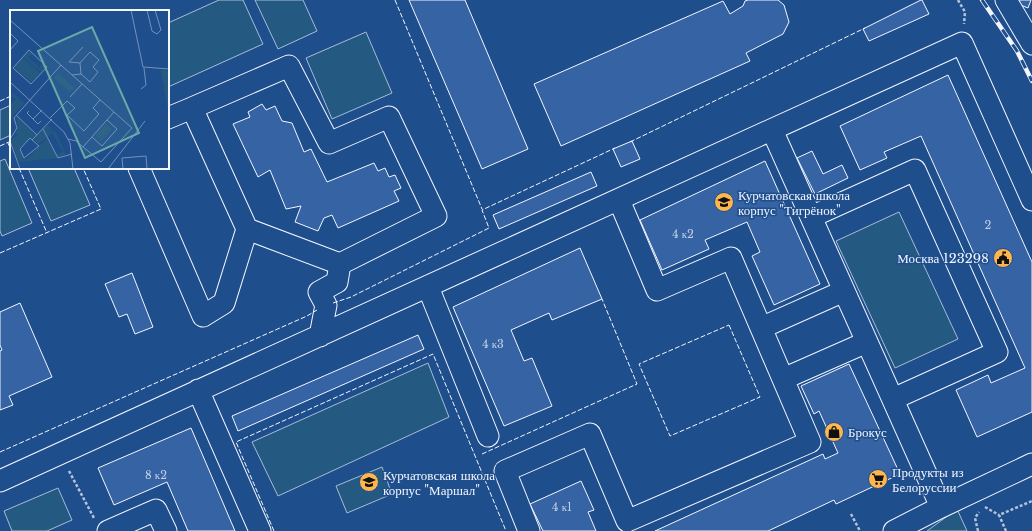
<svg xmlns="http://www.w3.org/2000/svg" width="1032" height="531" font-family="'Libre Baskerville',serif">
	<rect width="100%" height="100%" fill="#1f4e8c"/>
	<path fill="#245a82" stroke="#a8bbd7" d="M219,0H243L263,44L168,87V23Z
		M255,0H303L317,31L278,49Z
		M366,32L392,93L332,119L306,58Z
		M11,105V135L0,140V110Z
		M5,159L32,223L2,236L0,231V161Z
		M28,168H74L90,205L51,221Z
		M899,212L958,339L895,368L836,241Z
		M428,363L449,417L278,496L252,442Z
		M382,467L392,494L347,513L336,486Z
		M58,488L72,520L47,531H12L4,511Z
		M957,509L967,531H927Z"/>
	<path fill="#3563a3" stroke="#f2f6ff" d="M409,0H465L528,149L482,169Z
		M748,0H778L784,5L789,22L783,34L746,53L750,61L561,146L534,84L723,1L730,14L743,6L745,1Z
		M921,0H922L929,14L869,41L863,29Z
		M1013,0H1031L1028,8L1013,2Z
		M948,75L1032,262V412L977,437L956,390L988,375L991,383L1025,368L921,136L884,152L887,158L860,170L840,126Z
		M262,104L266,110L275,106L282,121L292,123L304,152L311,149L327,182L374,163L378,171L385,168L389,177L395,175L401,188L394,191L399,201L338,228L332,215L324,218L318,231L295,222L301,206L286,209L270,170L258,177L233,124L250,117L248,112Z
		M632,141L640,159L621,167L613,149Z
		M812,151L823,174L842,165L848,178L815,194L797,158Z
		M765,161L820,284L774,305L752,256L760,252L747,222L705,240L709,249L662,270L640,220Z
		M591,172L597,186L499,229L493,215Z
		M580,248L602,299L552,320L549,313L511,330L524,361L532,358L552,406L504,426L453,307Z
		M132,273L153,327L135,334L127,314L119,317L105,284Z
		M20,303L52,377L9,396L13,405L0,410V351L2,350L0,345V312Z
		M418,335L424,349L238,431L232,416Z
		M849,364L900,474L836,504L834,500L768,531H655L823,454L825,459L838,453L819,411L814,414L801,386Z
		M191,428L235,531H188L167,482L114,505L98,468Z
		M581,481L594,510L588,512L596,531H543L530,504Z"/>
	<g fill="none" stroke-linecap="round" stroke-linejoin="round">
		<defs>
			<path id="minor" d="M1006,0L1032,44
				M289,66L329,143L389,117L436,216L340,264L247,229L192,108Z
				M168,118L192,108
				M772,130L941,507
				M139,168L203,316L224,303L247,229
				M811,217L915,170L997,352L893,399
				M428,287L488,436
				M761,328L844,291
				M320,336L326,305L319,292L337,282L340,264
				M783,379L867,342
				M198,390L260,531
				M0,481L962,43L1032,200
				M108,531L156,510L166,531
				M529,531L505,471L590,434L627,521L810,442L731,258L657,290L619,200
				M894,531L941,507L1032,464"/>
		</defs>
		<use href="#minor" stroke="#f2f6ff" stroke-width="23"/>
		<path stroke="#b3c4dc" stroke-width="2.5" stroke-dasharray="3 2" stroke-linecap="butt" d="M958,0L965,12L964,24
			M69,471L94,518
			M985,507L999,515
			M851,514L860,531
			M978,531L975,518L979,512
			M1006,531L999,515L1032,501"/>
		<use href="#minor" stroke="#1f4e8c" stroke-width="21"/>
		<defs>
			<path id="rail" d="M982,0L1017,51L1032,81"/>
		</defs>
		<use href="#rail" stroke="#f2f6ff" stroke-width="4.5"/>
		<use href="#rail" stroke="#1f4e8c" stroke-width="3" stroke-dasharray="9" stroke-linecap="butt"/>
		<path stroke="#f2f6ff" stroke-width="1" stroke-dasharray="5 2" stroke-linecap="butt" d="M395,0L482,209
			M0,101L11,96
			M630,142L865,28
			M8,143L11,150
			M0,146L11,141
			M19,168L47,233
			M0,253L101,209L83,168
			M333,303L351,297L489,228L482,210L615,148
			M729,325L760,397L670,436L639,364Z
			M0,452L307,316L317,310
			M482,454L637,384L602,299
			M274,531L236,442L433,354L506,531"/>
	</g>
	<defs>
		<symbol id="school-disc" viewBox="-11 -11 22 22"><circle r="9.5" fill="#ffb74d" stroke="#1f4e8c"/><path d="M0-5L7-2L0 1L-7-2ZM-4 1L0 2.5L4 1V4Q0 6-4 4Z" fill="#111"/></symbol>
		<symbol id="civic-disc" viewBox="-11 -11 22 22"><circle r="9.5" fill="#ffb74d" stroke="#1f4e8c"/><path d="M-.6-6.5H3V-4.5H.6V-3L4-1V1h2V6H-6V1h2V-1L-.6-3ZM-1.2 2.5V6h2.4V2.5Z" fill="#111"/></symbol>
		<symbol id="shop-disc" viewBox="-11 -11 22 22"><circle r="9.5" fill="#ffb74d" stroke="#1f4e8c"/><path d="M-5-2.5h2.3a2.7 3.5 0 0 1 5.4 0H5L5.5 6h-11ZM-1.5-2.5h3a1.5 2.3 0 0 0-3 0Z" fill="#111"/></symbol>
		<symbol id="supermarket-disc" viewBox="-11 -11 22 22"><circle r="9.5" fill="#ffb74d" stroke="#1f4e8c"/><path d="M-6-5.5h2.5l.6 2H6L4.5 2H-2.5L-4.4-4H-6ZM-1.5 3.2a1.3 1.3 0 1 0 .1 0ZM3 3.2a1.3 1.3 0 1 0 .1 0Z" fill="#111"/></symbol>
	</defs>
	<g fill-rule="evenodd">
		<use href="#school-disc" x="713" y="191" width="22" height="22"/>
		<use href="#civic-disc" x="992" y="247" width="22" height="22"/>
		<use href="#shop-disc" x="823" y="421" width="22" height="22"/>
		<use href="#supermarket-disc" x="867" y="468" width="22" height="22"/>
		<use href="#school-disc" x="358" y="471" width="22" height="22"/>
	</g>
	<g text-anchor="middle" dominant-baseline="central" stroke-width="3" stroke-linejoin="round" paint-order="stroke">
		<g font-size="11" fill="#c3d1e8">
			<text x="988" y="225">2</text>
			<text x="683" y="234">4 к2</text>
			<text x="493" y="344">4 к3</text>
			<text x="156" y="475">8 к2</text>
			<text x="562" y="507">4 к1</text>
		</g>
		<g font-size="13" fill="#f2f6ff" stroke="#1f4e8c" text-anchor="start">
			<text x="738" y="195">Курчатовская школа<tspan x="738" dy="15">корпус "Тигрёнок"</tspan></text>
			<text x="989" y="258" text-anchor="end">Москва 123298</text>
			<text x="848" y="432">Брокус</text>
			<text x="892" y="472">Продукты из<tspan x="892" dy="15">Белоруссии</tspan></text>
			<text x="383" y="475">Курчатовская школа<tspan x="383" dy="15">корпус "Маршал"</tspan></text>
		</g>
	</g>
	<g transform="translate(10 10)">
		<rect width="159" height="159" fill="#1f4e8c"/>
		<path d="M19,41L23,44L18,47L30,58L31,53L36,56L31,62L13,47ZM13,48L30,63L21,72L4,57ZM151,60L159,61V96H157ZM48,63L64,78L60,82L44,68ZM3,83L14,93L0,109V96L6,89L0,86ZM6,106L26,125L9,138L14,149L18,148L37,128L48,148L8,152L1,130L9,124H5L8,118ZM96,114L102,119L91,131L85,126ZM38,115L42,119L37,123L43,120L46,123L56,144L49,147L47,144L53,142L42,122L38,127L33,119ZM32,120L37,127L28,134L24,129Z" fill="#245a82"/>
		<path fill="none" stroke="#7391ba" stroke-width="1" d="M121,0L133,57L159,59M137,0L142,21L147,24L151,20L145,0M0,10L122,118L91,152L66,131L58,129M0,23L8,31L0,40M19,40L37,57L21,74L3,58ZM70,53L59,52L73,37M62,65L71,64L80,72L88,62L83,57L89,50L80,42L70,53L71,64M0,72L54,122L60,133L63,159M131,79L136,75L134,58M60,87L72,74M19,101L17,103L28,114L31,111M6,105L27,125M40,108L57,91L65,98L57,105L74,121L89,104L83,98L90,90M23,109L32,100M33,119L48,148L62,144M82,127L92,136L107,119L97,110M20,128L29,136L14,148L10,139ZM0,129L7,118L4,108L51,55M22,130L42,109M0,131L10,159M73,137L104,102M98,159L135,111M113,159L112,148L136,146L137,159"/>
		<path fill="#6aa9a8" fill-opacity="0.15" stroke="#6aa9a8" stroke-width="2" d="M82,17L129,123L75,148L28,41Z"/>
		<rect width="159" height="159" fill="none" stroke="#f2f6ff" stroke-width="2"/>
	</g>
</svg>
